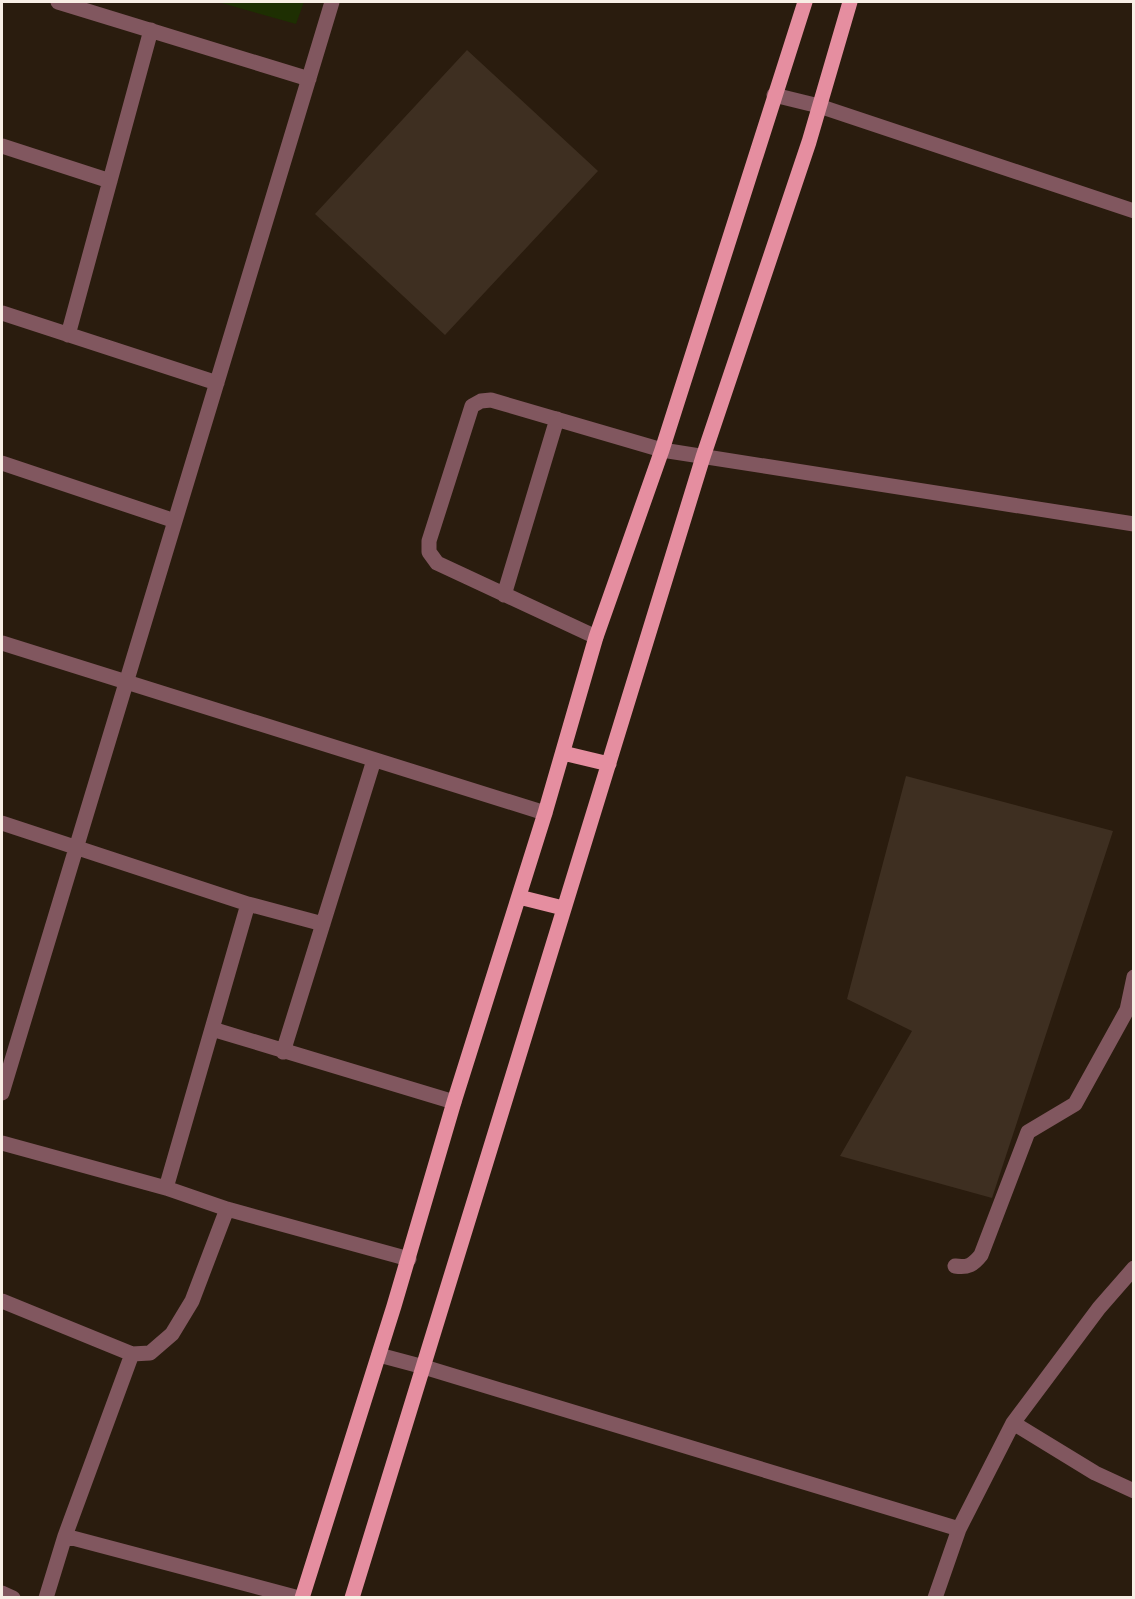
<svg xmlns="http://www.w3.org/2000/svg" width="1135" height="1599" font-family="'IBM Plex Sans',sans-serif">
	<rect width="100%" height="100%" fill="#2a1c0e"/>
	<path fill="#1e2f02" d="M218,2H304L296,24Z"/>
	<path fill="#3e2f21" d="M467,50L598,171L445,335L315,214Z
		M906,776L1113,831L992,1198L840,1156L912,1031L847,999Z"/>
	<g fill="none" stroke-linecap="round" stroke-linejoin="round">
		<path stroke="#81575f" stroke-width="15" d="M58,2L309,79
			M774,95L819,106L1134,211
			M2,146L110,181
			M2,313L217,383
			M68,335L151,30
			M2,463L175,521
			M504,595L557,419
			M596,637L437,563L429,552V541L472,406L481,401L491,400L662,450L1134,524
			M2,643L545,813
			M2,823L248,904L323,924
			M212,1029L454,1102
			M283,1052L374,760
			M2,1093L332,2
			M2,1143L166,1188L227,1209L409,1259
			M166,1188L248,904
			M955,1266C968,1268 973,1265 981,1255L1028,1132L1075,1104L1127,1010L1134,977
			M2,1301L132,1354
			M379,1355L424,1367L959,1529
			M1013,1423L1095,1473L1134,1491
			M65,1536L299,1598
			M2,1593L13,1598
			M46,1598L65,1536L132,1354L150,1353L172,1334L192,1301L227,1209
			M935,1598L959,1529L1013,1423L1099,1308L1134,1268"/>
		<path stroke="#e58ea0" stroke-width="15" d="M563,753L609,764
			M519,897L563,908
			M302,1598L394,1306L454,1102L545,813L596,637L662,450L805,2
			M352,1598L703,457L809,142L850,2"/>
	</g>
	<rect width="1135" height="1599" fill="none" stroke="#f8eee5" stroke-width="6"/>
</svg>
